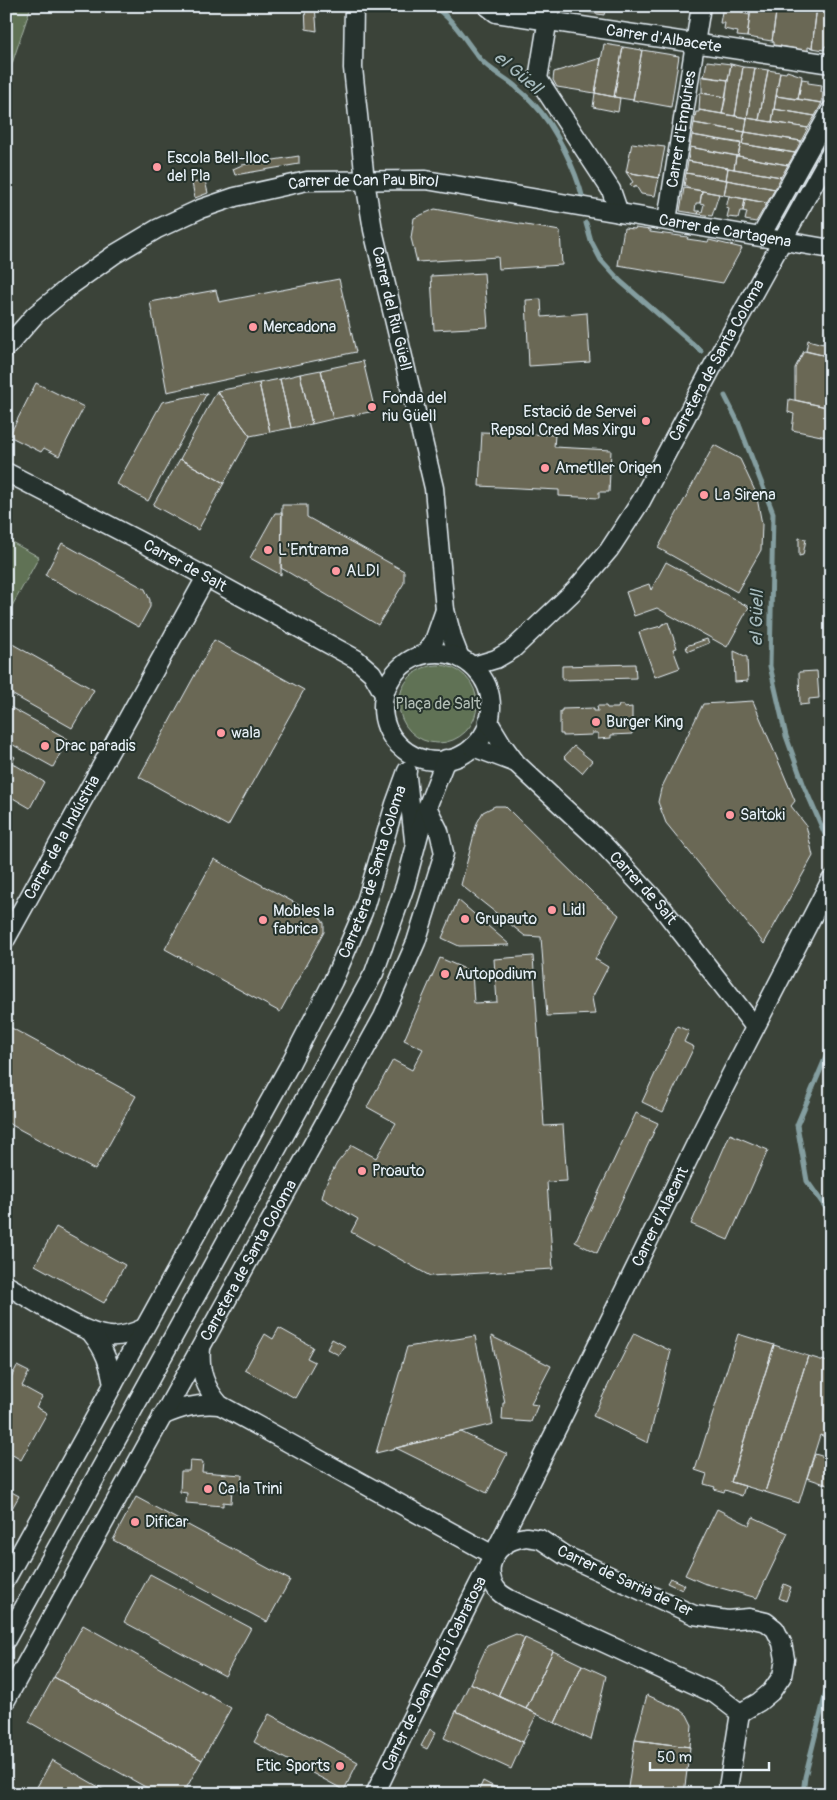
<svg xmlns="http://www.w3.org/2000/svg" width="837" height="1800" font-family="Pangolin,sans-serif">
	<rect width="100%" height="100%" fill="#3b4339"/>
	<filter id="ink" filterUnits="userSpaceOnUse"><feTurbulence type="fractalNoise" baseFrequency=".02" numOctaves="2"/><feDisplacementMap in="SourceGraphic" scale="10" xChannelSelector="R" yChannelSelector="G"/><feConvolveMatrix kernelMatrix="1 2 1 2 8 2 1 2 1" color-interpolation-filters="sRGB"/></filter>
	<g filter="url(#ink)">
		<path fill="#607254" stroke="#a4b2a6" d="M6,6H31L6,82Z
			M6,539L39,557L6,617Z
			M399 704a39 39 0 1 1 78 0a39 39 0 1 1-78 0Z"/>
		<g fill="none" stroke-linecap="round" stroke-linejoin="round">
			<path stroke="#849ea0" stroke-width="5" d="M433,6C454,19 466,42 481,60C490,70 504,77 515,86C521,92 528,97 534,104C555,126 576,170 583,199
				M586,223L591,241L601,260L620,281L701,351
				M725,396L738,422L773,513L770,666L786,736L804,786L828,841
				M831,1045L797,1125L807,1181L831,1215
				M803,1794L805,1777L831,1672"/>
		</g>
		<path fill="#6b6754" stroke="#e8f1f8" d="M305,6H315L317,31L306,29Z
			M565,6H606L604,15L565,9Z
			M723,6H743L742,13L750,15L747,37L737,36L738,32L724,29L725,23H720Z
			M777,6H817L812,48L808,47V51L774,45V42L772,41Z
			M817,6H831V47L825,46L824,50L812,48Z
			M751,8L776,12L772,41L747,37Z
			M604,44L623,47L614,97L595,93Z
			M623,47L642,50L633,100L614,97Z
			M642,50L679,56L671,107L633,100Z
			M601,58L595,93L557,87L553,80L554,72Z
			M707,61L731,64L728,80L704,77Z
			M731,64L743,67L735,116L722,114Z
			M743,67L755,68L747,118L735,116Z
			M755,68L768,70L759,120L747,118Z
			M768,70L780,72L772,122L759,120Z
			M787,71L802,76L798,99L776,96L780,72L786,73Z
			M702,76L728,80L726,97L702,93Z
			M802,79L808,80V83L822,85L821,92H823L822,103L798,99Z
			M595,93L620,98L618,112L593,107Z
			M700,93L726,97L722,114L699,110Z
			M776,96L822,103L815,116L774,109Z
			M774,109L815,116L808,128L772,122Z
			M699,110L747,118L745,132L694,123L696,112H699Z
			M747,118L772,122L808,128L801,141L745,132Z
			M694,123L745,132L742,144L692,135Z
			M745,132L801,141L795,153L742,144Z
			M692,135L741,143L738,156L690,147Z
			M632,143L665,147L659,178L626,172Z
			M741,143L742,144L795,153L788,165L738,156Z
			M690,147L736,156L734,169L688,161Z
			M299,156V164L235,175L233,169L242,165Z
			M736,156H738L788,165L781,177L734,169Z
			M688,161L728,168L726,180L686,173Z
			M728,168L734,169L781,177L775,189L726,180Z
			M626,172L659,178L655,196L641,194L636,186L633,188L630,184L633,182Z
			M686,173L727,180L724,195L687,188V186H684Z
			M727,180L775,189L767,203L724,195Z
			M205,181L208,193L195,198L192,183Z
			M684,188L702,191L700,203H696L695,211H699L698,214L680,211Z
			M702,191L719,194L712,216L698,214L699,211L702,212L704,204L700,203Z
			M729,196L745,199L743,211H740L738,218L727,217L729,209L726,208Z
			M745,199L767,203L756,222L745,220L747,212L743,211Z
			M435,209L560,231L562,265L499,269L498,257L417,262L411,238L414,218Z
			M624,228L635,229V228L650,230V232L688,237L687,239L708,242L709,240L742,248L723,283L618,265Z
			M484,273L488,327L434,330L431,276Z
			M339,279L356,352L167,392L150,302L216,290L219,302Z
			M541,299L542,317L587,313L590,362L529,366L526,300Z
			M831,316V357L806,351L808,340L823,344Z
			M804,351L831,357V408L795,400V368Z
			M363,361L375,411L333,419L321,370Z
			M321,370L333,419L312,424L300,374Z
			M300,374L312,424L291,428L280,379Z
			M280,379L291,428L270,432L259,383Z
			M36,383L84,407L59,456L44,448L41,452L9,436Z
			M259,383L270,432L250,436L217,391Z
			M217,391L250,436L224,483L180,459Z
			M207,393L148,501L117,484L162,402Z
			M789,399L831,408V438L792,430L794,414L788,412Z
			M482,432L555,435L554,447L611,450L609,492H599V498L559,496V490L479,486Z
			M714,445L740,459L756,493L762,524L761,550L737,592L658,548Z
			M180,459L224,483L198,530L153,505Z
			M282,505H307V517L404,571V583L378,625L281,568Z
			M275,513H282L281,575L250,558Z
			M799,538L806,539L803,555L799,556Z
			M62,543L145,589L150,600V607L139,627L45,575Z
			M666,562L749,607L727,647L657,608L634,616L626,592L649,584L651,590Z
			M668,622L677,648L673,649L680,668L655,677L639,632L661,626V625Z
			M707,639L709,643L689,651L687,650L686,646Z
			M214,640L304,690L228,826L139,777Z
			M7,641L94,690L72,728L6,691Z
			M734,651L747,657L748,681L735,682Z
			M635,664L636,678L562,680V666Z
			M817,671L819,698L809,699V704L800,705L799,672Z
			M753,701L795,801L791,806L806,825L813,856L764,944L666,823L658,802L661,789L703,704Z
			M6,705L68,739L53,767L6,741Z
			M619,705H624V708L632,707V734L611,735V738L598,739V733H592V735L563,736V734H560V711H562V709L594,708V711H598L597,706H606L607,708H618Z
			M574,746L592,761L582,773L564,757Z
			M6,752L15,757L12,763L44,782L30,808L6,794Z
			M495,806H505L596,896L619,915L595,959L608,967L592,998L595,1014L547,1016L541,937L525,936L461,885L477,823L483,812Z
			M214,859L319,916L324,923V932L280,1012L165,949Z
			M458,900L510,945L459,946L442,938Z
			M533,956L544,1126L563,1125L567,1181L547,1182L553,1269L430,1276L351,1232L358,1219L322,1198L325,1186L337,1163L352,1145L376,1158L396,1123L367,1107L393,1060L412,1070L423,1049L404,1040L440,958L472,972L474,1003L497,1002L494,959Z
			M6,1025L136,1096L95,1170L6,1122Z
			M677,1026L689,1031L684,1042L694,1047L663,1112L642,1102Z
			M636,1113L658,1123L597,1253L575,1242Z
			M730,1134L768,1150L728,1240L691,1224Z
			M56,1227L125,1265L104,1303L35,1265Z
			M279,1328L313,1347L307,1358L315,1362L295,1398L245,1370L265,1334L273,1339Z
			M634,1333L671,1351L648,1443L593,1416Z
			M738,1334L774,1345L731,1482L745,1486L742,1496L725,1490L724,1492L714,1489L715,1487L704,1484L707,1474L695,1470Z
			M475,1336L493,1424L376,1453L407,1347Z
			M491,1336L551,1366L531,1404L538,1405L531,1422L502,1420L503,1403H505Z
			M332,1339L345,1346L339,1355L327,1349Z
			M774,1345L808,1356L765,1492L731,1482Z
			M808,1356L831,1363V1400L828,1408H831V1439L820,1435L799,1503L765,1492Z
			M17,1366L29,1372L22,1386L42,1397L36,1407L47,1413L21,1460L6,1451V1387Z
			M461,1432L507,1454L487,1493L396,1448Z
			M815,1454L831,1459V1486L807,1478Z
			M190,1461L203,1462L202,1472L242,1475L241,1490L232,1489L231,1503L223,1502V1506L186,1503L187,1493L180,1492L181,1471H189Z
			M6,1489L19,1496L6,1519Z
			M136,1497L290,1580L267,1622L113,1540Z
			M717,1509L749,1525L753,1517L788,1533L757,1598L703,1583L685,1575Z
			M150,1574L251,1628L225,1676L124,1622Z
			M670,1578L685,1585L682,1590L667,1583Z
			M784,1584L791,1587L786,1601L779,1598Z
			M83,1625L231,1708L202,1760L54,1677Z
			M516,1634L525,1638L498,1696L470,1683L487,1646Z
			M525,1638L553,1651L526,1709L498,1696Z
			M553,1651L582,1665L555,1723L526,1709Z
			M582,1665L606,1676L591,1740L555,1723Z
			M54,1677L202,1760L183,1794H158L29,1722Z
			M470,1683L537,1714L523,1742L456,1711Z
			M647,1695L681,1710L687,1715L692,1725L690,1747L635,1740Z
			M456,1711L523,1742L511,1769L444,1738Z
			M269,1714L358,1762L344,1790L254,1742Z
			M430,1729L436,1732L427,1749L421,1746Z
			M635,1740L690,1747L684,1794H627Z
			M52,1760L111,1794H33Z
			M483,1781L508,1794H477Z"/>
		<g fill="none" stroke-linecap="round" stroke-linejoin="round">
			<defs>
				<g id="minor">
					<path id="s1" d="M354,6L353,68L365,181L373,230L434,488L445,610L453,640L460,658"/>
					<path id="s2" d="M487,6L496,13L831,64"/>
					<path d="M550,6L538,79L611,190L619,213"/>
					<path id="s3" d="M667,220L701,6"/>
					<path d="M761,236L831,110"/>
					<path id="s4" d="M6,348L35,315L70,286L115,254L157,229L200,209L235,197L307,181L426,180L831,249"/>
					<path id="s5" d="M6,472L149,546L356,659L372,673L384,694"/>
					<circle cx="437" cy="707" r="54"/>
					<path d="M425,654L434,641L445,610"/>
					<path id="s6" d="M473,666L496,659L513,649L575,590L609,550L641,501L715,362L831,153"/>
					<path id="s7" d="M488,721L502,744L516,763L602,843L659,904L755,1027"/>
					<path d="M473,747L516,763"/>
					<path d="M407,777L414,840"/>
					<path id="s8" d="M6,939L206,577"/>
					<path d="M6,1285C32,1299 83,1335 110,1336C122,1337 133,1333 144,1328"/>
					<path d="M92,1334C105,1350 110,1365 113,1385"/>
					<path d="M201,1348C199,1371 205,1388 220,1405L493,1555"/>
					<path d="M162,1416C181,1407 198,1403 220,1405"/>
					<path d="M526,1537L540,1539L564,1555L694,1615L727,1620L749,1618L766,1622L775,1629L782,1643L785,1659L782,1676L771,1692L759,1702L740,1713L715,1694L509,1599C506,1597 502,1595 499,1592C484,1576 490,1550 511,1541C515,1539 521,1538 526,1537Z"/>
					<path id="s9" d="M6,1579L290,1064L333,981L363,912L395,804L407,771"/>
					<path d="M6,1640L374,973L405,886L424,815L446,759"/>
					<path id="s10" d="M6,1700L383,1017L416,942L444,853L439,831L427,807"/>
					<path id="s11" d="M375,1794L405,1731L559,1424L704,1127L831,880"/>
					<path d="M727,1794L740,1713"/>
				</g>
			</defs>
			<use href="#minor" stroke="#e8f1f8" stroke-width="21"/>
			<use href="#minor" stroke="#26332d" stroke-width="18"/>
		</g>
	</g>
	<g fill="#ff9aa2" stroke="#26332d" stroke-width="2">
		<circle cx="157" cy="167" r="5"/>
		<circle cx="253" cy="327" r="5"/>
		<circle cx="372" cy="407" r="5"/>
		<circle cx="646" cy="421" r="5"/>
		<circle cx="545" cy="468" r="5"/>
		<circle cx="704" cy="495" r="5"/>
		<circle cx="268" cy="550" r="5"/>
		<circle cx="336" cy="571" r="5"/>
		<circle cx="596" cy="722" r="5"/>
		<circle cx="221" cy="733" r="5"/>
		<circle cx="45" cy="746" r="5"/>
		<circle cx="730" cy="815" r="5"/>
		<circle cx="552" cy="910" r="5"/>
		<circle cx="465" cy="919" r="5"/>
		<circle cx="263" cy="920" r="5"/>
		<circle cx="445" cy="974" r="5"/>
		<circle cx="362" cy="1171" r="5"/>
		<circle cx="208" cy="1489" r="5"/>
		<circle cx="135" cy="1522" r="5"/>
		<circle cx="340" cy="1766" r="5"/>
	</g>
	<g text-anchor="middle" dominant-baseline="central" stroke-width="4" stroke-linejoin="round" paint-order="stroke">
		<g font-size="16" fill="#e8f1f8" stroke="#26332d">
			<text stroke="none"><textPath href="#s2" startOffset="181">Carrer d'Albacete</textPath></text>
			<text stroke="none"><textPath href="#s3" startOffset="92">Carrer d'Empúries</textPath></text>
			<text stroke="none"><textPath href="#s4" startOffset="408">Carrer de Can Pau Birol</textPath></text>
			<text stroke="none"><textPath href="#s4" startOffset="774">Carrer de Cartagena</textPath></text>
			<text stroke="none"><textPath href="#s1" startOffset="306">Carrer del Riu Güell</textPath></text>
			<text stroke="none"><textPath href="#s6" startOffset="400">Carretera de Santa Coloma</textPath></text>
			<text stroke="none"><textPath href="#s5" startOffset="202">Carrer de Salt</textPath></text>
			<text stroke="none"><textPath href="#s8" startOffset="116">Carrer de la Indústria</textPath></text>
			<text stroke="none"><textPath href="#s9" startOffset="798">Carretera de Santa Coloma</textPath></text>
			<text stroke="none"><textPath href="#s7" startOffset="229">Carrer de Salt</textPath></text>
			<text stroke="none"><textPath href="#s11" startOffset="644">Carrer d'Alacant</textPath></text>
			<text stroke="none"><textPath href="#s10" startOffset="502">Carretera de Santa Coloma</textPath></text>
			<text transform="translate(625 1581) rotate(25)">Carrer de Sarrià de Ter</text>
			<text stroke="none"><textPath href="#s11" startOffset="134">Carrer de Joan Torró i Cabratosa</textPath></text>
		</g>
		<g font-size="16" fill="#e8f1f8" stroke="#26332d" text-anchor="start">
			<text x="167" y="158">Escola Bell-lloc<tspan x="167" dy="18">del Pla</tspan></text>
			<text x="263" y="327">Mercadona</text>
			<text x="382" y="398">Fonda del<tspan x="382" dy="18">riu Güell</tspan></text>
			<text x="636" y="412" text-anchor="end">Estació de Servei<tspan x="636" dy="18">Repsol Cred Mas Xirgu</tspan></text>
			<text x="555" y="468">Ametller Origen</text>
			<text x="714" y="495">La Sirena</text>
			<text x="278" y="550">L'Entrama</text>
			<text x="346" y="571">ALDI</text>
			<text x="606" y="722">Burger King</text>
			<text x="231" y="733">wala</text>
			<text x="55" y="746">Drac paradis</text>
			<text x="740" y="815">Saltoki</text>
			<text x="562" y="910">Lidl</text>
			<text x="273" y="911">Mobles la<tspan x="273" dy="18">fabrica</tspan></text>
			<text x="475" y="919">Grupauto</text>
			<text x="455" y="974">Autopodium</text>
			<text x="372" y="1171">Proauto</text>
			<text x="218" y="1489">Ca la Trini</text>
			<text x="145" y="1522">Dificar</text>
			<text x="330" y="1766" text-anchor="end">Etic Sports</text>
		</g>
		<g font-size="16" fill="#b2beb6" stroke="#26332d">
			<text x="438" y="704">Plaça de Salt</text>
		</g>
		<g font-size="18" font-style="italic" fill="#a6babd" stroke="#26332d">
			<text transform="translate(518 73) rotate(40)">el Güell</text>
			<text transform="translate(757 618) rotate(-89)">el Güell</text>
		</g>
	</g>
	<rect width="837" height="1800" fill="none" stroke="#26332d" stroke-width="25"/>
	<rect x="12" y="12" width="812" height="1775" fill="none" stroke="#e8f1f8" stroke-width="2" filter="url(#ink)"/>
	<path d="M650 1762v8h119v-8" fill="none" stroke="#e8f1f8" stroke-width="2.5"/>
	<text x="657" y="1762" font-size="15" fill="#e8f1f8" stroke="#26332d" stroke-width="4" paint-order="stroke">50 m</text>
</svg>
